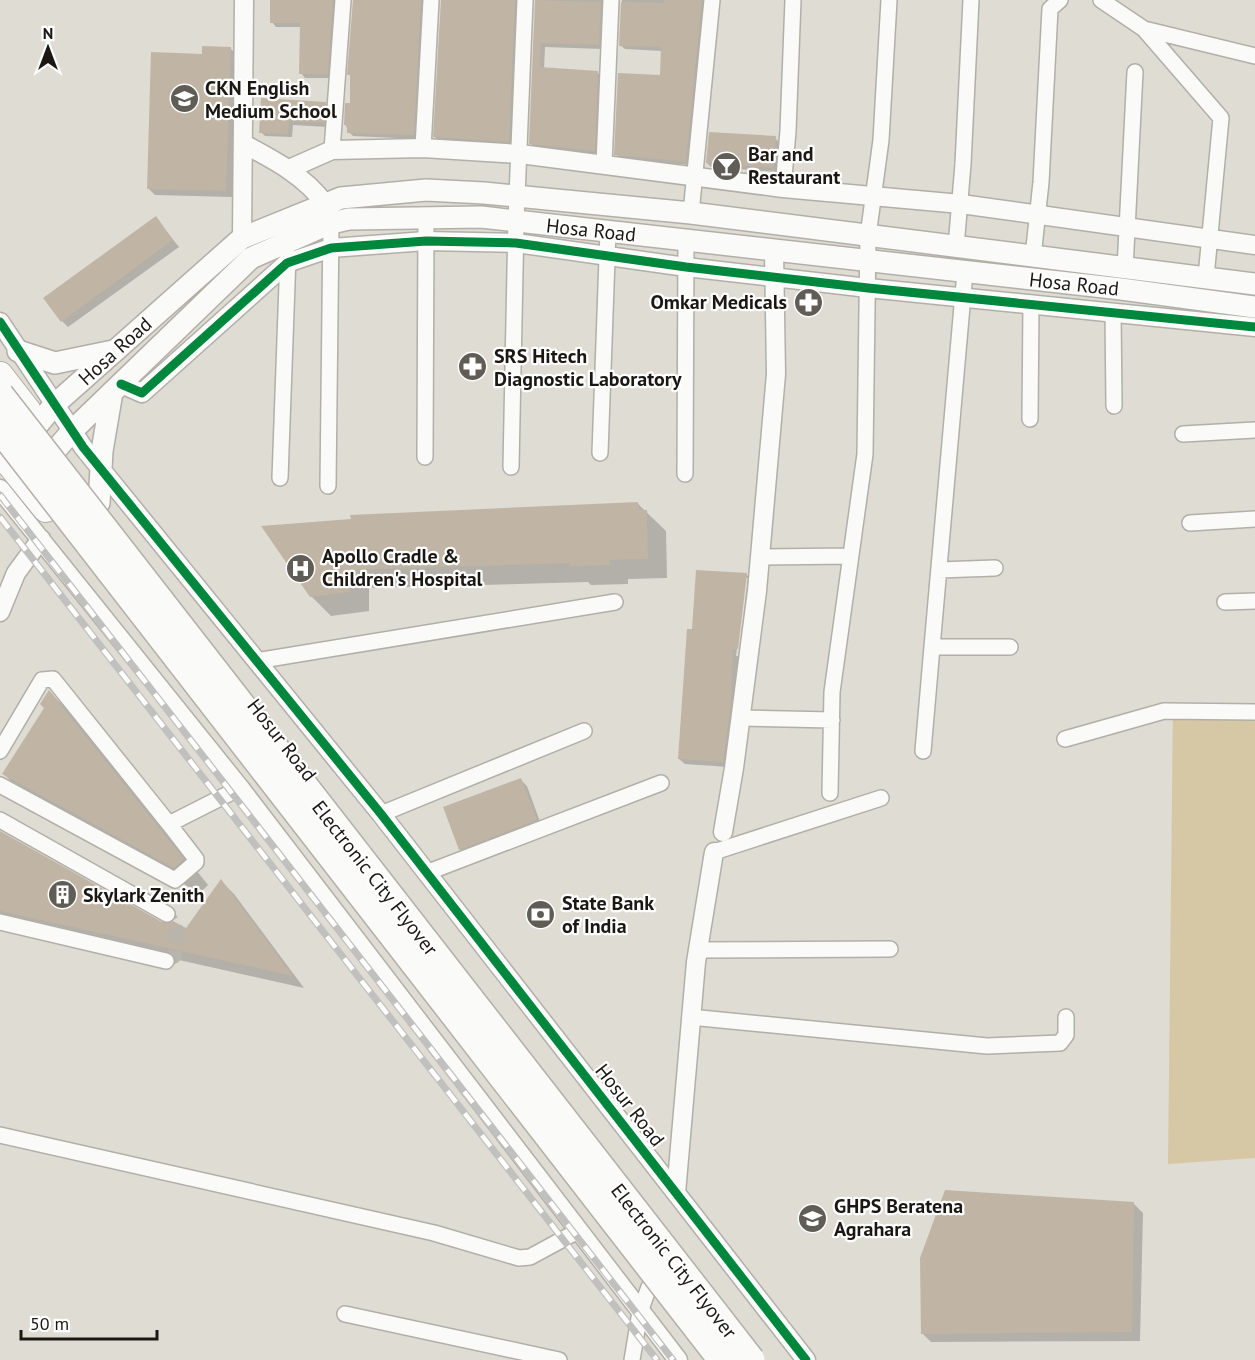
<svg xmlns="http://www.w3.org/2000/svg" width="1255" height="1360" font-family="'PT Sans',sans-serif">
	<rect width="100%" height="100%" fill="#dfdcd3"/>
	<path fill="#d6c7a5" d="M1173,703L1255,704V1158L1168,1164Z"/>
	<path fill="#0003" d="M272,0H339L332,78H305L301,73L302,27H276L272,22Z
		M354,0H428L418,139L353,136L349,132L345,124L351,105L352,77L349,74Z
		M442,0H522L513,146L439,141L435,137Z
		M536,0H607L603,49L545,47L544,69L598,73L602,77L599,155L535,148L530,143Z
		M622,0H707L690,165L620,159L616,154L661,77L662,51L625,49L620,45Z
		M230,48L237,55L232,197L155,195L148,188L203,55Z
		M325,103L329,107L328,127L293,125L292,137L265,136L261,132Z
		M775,138L779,142L777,172L711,167L707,163Z
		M156,218L179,247L68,327L62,321Z
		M638,504L666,531L667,578L628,579V584L591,585L588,582L369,588V611L331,616L311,596L352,520Z
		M747,575L752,580L743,654L739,653L748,578H745L736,656H738L736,706L729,767L685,764L679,759L693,631Z
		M50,692L74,717L208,885L200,893L29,799L4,774L46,708Z
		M520,779L527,786L542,827L467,856L460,849Z
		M0,833L162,924L186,930L221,881L234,894L304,988L0,920Z
		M1134,1204L1143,1213L1140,1341L931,1342L922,1333Z"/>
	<path fill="#c0b4a5" d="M270,0H333L328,74H299L300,23H270Z
		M353,0H421L414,135L347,133V125H344L345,103H350V75H347Z
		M441,0H515L509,142L433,137Z
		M535,0L601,2L599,45L541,43L540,67L598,71L595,151L529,144Z
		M665,0H702L686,162L614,155L618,73L660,75L661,47L619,46L621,2L664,3Z
		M202,46L231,47L226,191L147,189L151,52L202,54Z
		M261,98L326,102L324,123L289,121L288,134L259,133Z
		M709,132L776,136L773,168L706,163Z
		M156,216L173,240L61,322L43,298Z
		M638,502L639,510H647L648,559L609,560L610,565L570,566V563L350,570V592L310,597L261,526L351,519L350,515Z
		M696,570L747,573L738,649H733L731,704L723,762L678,759L687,629H692Z
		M49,690L184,859L174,868L2,774L44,708L40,704Z
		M521,778L537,820L459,850L443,807Z
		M0,831L162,922L173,921L186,928L221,879L293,976L0,911Z
		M945,1190L1134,1202L1132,1332L921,1334L920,1258Z"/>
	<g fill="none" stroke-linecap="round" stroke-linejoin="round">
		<path stroke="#b8b5ad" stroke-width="15" stroke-dasharray="15 8" stroke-linecap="butt" d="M166,961L174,956L177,932L167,914"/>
		<defs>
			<path id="minor" d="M1101,0L1144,29L1221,118L1206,277
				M1144,29L1255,56
				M423,148L431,0
				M332,150L343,0
				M604,164L611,0
				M783,188L788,131L793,0
				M691,213L712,0
				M956,247L963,164L971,0
				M1033,257L1041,182L1050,9L1060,0
				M1125,269L1135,72
				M1113,313L1114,406
				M1030,419L1031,303
				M1183,434L1255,430
				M600,453L608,231
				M425,457L426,218
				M511,467L516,221L525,0
				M685,474L686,240
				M280,478L288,256
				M328,486L331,223
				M1190,523L1255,519
				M760,557L851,556
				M939,570L995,568
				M1225,602L1255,601
				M932,647L965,272
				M256,661L615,602
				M741,718L832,720
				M1065,739L1164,711L1255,712
				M0,751L42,680L53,679L169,824
				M923,751L932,647H1010
				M0,785L175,880L196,862V859L169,824L240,788
				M830,793L832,692L865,454L868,236L881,140L889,0
				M381,814L584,731
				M0,820L167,914
				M714,852L881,798
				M426,873L661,783
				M0,922L166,961
				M698,950L890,949
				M690,1017L987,1046L1060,1043L1066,1035V1017
				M0,1135L434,1233L519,1258L530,1257L578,1231
				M345,1314L559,1360
				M632,1360L640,1312L649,1287"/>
			<path id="tertiary" d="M244,144C274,160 305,176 325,204
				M289,169L332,150L423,148L520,154L783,188L961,204L1255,245
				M242,238L244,0
				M0,322L83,447L381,814L806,1360
				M121,384L142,393L287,263L331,248L426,241L516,243L686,267L868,288L1255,327
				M0,489L240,788L678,1360
				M0,612L16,573L41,539
				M723,832L734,768L757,591L776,374L774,250
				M676,1193L696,962L714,852"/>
			<path id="secondary" d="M18,351L55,363L113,351
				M21,445L54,405L242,238L341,198L426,190L484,193L691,213L1255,284
				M40,468L73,430L251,258L331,223L349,219L481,217L1121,289L1255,307
				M99,503L102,451L112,392"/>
			<path id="trunk" d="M0,375L28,411
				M0,452L46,509"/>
		</defs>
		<use href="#minor" stroke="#b2afa8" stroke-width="18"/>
		<use href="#tertiary" stroke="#b2afa8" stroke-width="21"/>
		<use href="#secondary" stroke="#b2afa8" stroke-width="24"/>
		<use href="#trunk" stroke="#b2afa8" stroke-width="28"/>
		<use href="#minor" stroke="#fafaf8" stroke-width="15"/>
		<use href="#tertiary" stroke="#fafaf8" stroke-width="18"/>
		<use href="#secondary" stroke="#fafaf8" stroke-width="21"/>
		<use href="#trunk" stroke="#fafaf8" stroke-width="26"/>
		<defs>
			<path id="rail" d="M0,495L673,1360
				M0,517L657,1360"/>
		</defs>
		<use href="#rail" stroke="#c0c0be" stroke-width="7"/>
		<use href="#rail" stroke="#fff" stroke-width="4.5" stroke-dasharray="14" stroke-linecap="butt"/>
		<defs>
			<path id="motorway-bridge" d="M0,395L751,1360
				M0,429L722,1360"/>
		</defs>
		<use href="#motorway-bridge" stroke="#b2afa8" stroke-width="30" stroke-linecap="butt"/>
		<use href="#motorway-bridge" stroke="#fafaf8" stroke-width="27"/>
		<defs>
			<path id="cycleway" d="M0,322L83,447L381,814L806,1360
				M121,384L142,393L287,263L331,248L426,241L516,243L686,267L868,288L1255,327"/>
		</defs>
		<use href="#cycleway" stroke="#fff" stroke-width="13"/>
		<use href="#cycleway" stroke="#00873e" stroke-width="9"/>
	</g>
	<defs>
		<symbol id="school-disc" viewBox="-11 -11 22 22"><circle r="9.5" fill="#605d56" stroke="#fff"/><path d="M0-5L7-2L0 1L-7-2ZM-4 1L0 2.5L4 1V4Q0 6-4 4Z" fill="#fff"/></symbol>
		<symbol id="bar-disc" viewBox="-11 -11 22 22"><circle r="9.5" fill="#605d56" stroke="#fff"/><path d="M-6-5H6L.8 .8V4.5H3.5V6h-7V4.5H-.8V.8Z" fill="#fff"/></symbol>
		<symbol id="pharmacy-disc" viewBox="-11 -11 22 22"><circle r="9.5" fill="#605d56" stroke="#fff"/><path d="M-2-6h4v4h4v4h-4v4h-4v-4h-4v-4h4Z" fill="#fff"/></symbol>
		<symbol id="hospital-disc" viewBox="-11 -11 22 22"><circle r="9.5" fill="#605d56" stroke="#fff"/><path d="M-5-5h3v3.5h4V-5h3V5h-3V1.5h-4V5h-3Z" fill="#fff"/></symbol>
		<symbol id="building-disc" viewBox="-11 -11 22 22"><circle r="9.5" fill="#605d56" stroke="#fff"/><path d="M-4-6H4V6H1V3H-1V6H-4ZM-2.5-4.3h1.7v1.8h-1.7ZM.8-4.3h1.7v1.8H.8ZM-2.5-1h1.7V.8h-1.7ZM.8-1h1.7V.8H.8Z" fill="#fff"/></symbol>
		<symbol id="bank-disc" viewBox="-11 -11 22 22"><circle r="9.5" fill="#605d56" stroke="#fff"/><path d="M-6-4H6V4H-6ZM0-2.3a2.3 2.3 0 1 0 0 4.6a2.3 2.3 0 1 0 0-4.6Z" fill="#fff"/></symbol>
	</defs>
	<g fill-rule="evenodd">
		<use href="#school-disc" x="168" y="82" width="33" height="33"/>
		<use href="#bar-disc" x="710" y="150" width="33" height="33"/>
		<use href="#pharmacy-disc" x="792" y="286" width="33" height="33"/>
		<use href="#pharmacy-disc" x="456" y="350" width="33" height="33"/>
		<use href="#hospital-disc" x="284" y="552" width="33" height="33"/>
		<use href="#building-disc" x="46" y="878" width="33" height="33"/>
		<use href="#bank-disc" x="524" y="898" width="33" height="33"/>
		<use href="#school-disc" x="796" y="1202" width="33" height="33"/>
	</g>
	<g text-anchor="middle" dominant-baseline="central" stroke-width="4.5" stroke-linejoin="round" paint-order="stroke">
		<g font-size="20" font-weight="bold" fill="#1b1813" stroke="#fff" text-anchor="start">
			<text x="205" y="88">CKN English<tspan x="205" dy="23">Medium School</tspan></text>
			<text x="748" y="154">Bar and<tspan x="748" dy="23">Restaurant</tspan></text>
			<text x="787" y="302" text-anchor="end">Omkar Medicals</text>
			<text x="494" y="356">SRS Hitech<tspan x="494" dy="23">Diagnostic Laboratory</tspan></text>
			<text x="322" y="556">Apollo Cradle &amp;<tspan x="322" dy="23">Children's Hospital</tspan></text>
			<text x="83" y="895">Skylark Zenith</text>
			<text x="562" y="903">State Bank<tspan x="562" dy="23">of India</tspan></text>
			<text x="834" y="1206">GHPS Beratena<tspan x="834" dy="23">Agrahara</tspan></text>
		</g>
		<g font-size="20" fill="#1b1813" stroke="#fff">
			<text transform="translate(591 230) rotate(6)">Hosa Road</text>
			<text transform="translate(1074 284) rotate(6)">Hosa Road</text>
			<text transform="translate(115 351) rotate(-42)">Hosa Road</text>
			<text transform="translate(282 740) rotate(52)">Hosur Road</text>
			<text transform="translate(375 878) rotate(52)">Electronic City Flyover</text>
			<text transform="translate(630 1105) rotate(52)">Hosur Road</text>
			<text transform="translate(674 1261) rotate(52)">Electronic City Flyover</text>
		</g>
	</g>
	<g transform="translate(48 48)" stroke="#ffffff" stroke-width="4.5" paint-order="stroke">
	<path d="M0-4.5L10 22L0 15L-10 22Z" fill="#1b1813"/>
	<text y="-9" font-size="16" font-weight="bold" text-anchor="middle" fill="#1b1813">N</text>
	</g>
	<path d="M21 1330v9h136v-9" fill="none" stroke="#1b1813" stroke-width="3"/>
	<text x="30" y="1330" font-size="18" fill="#1b1813" stroke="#ffffff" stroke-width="4.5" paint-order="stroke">50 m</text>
</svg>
